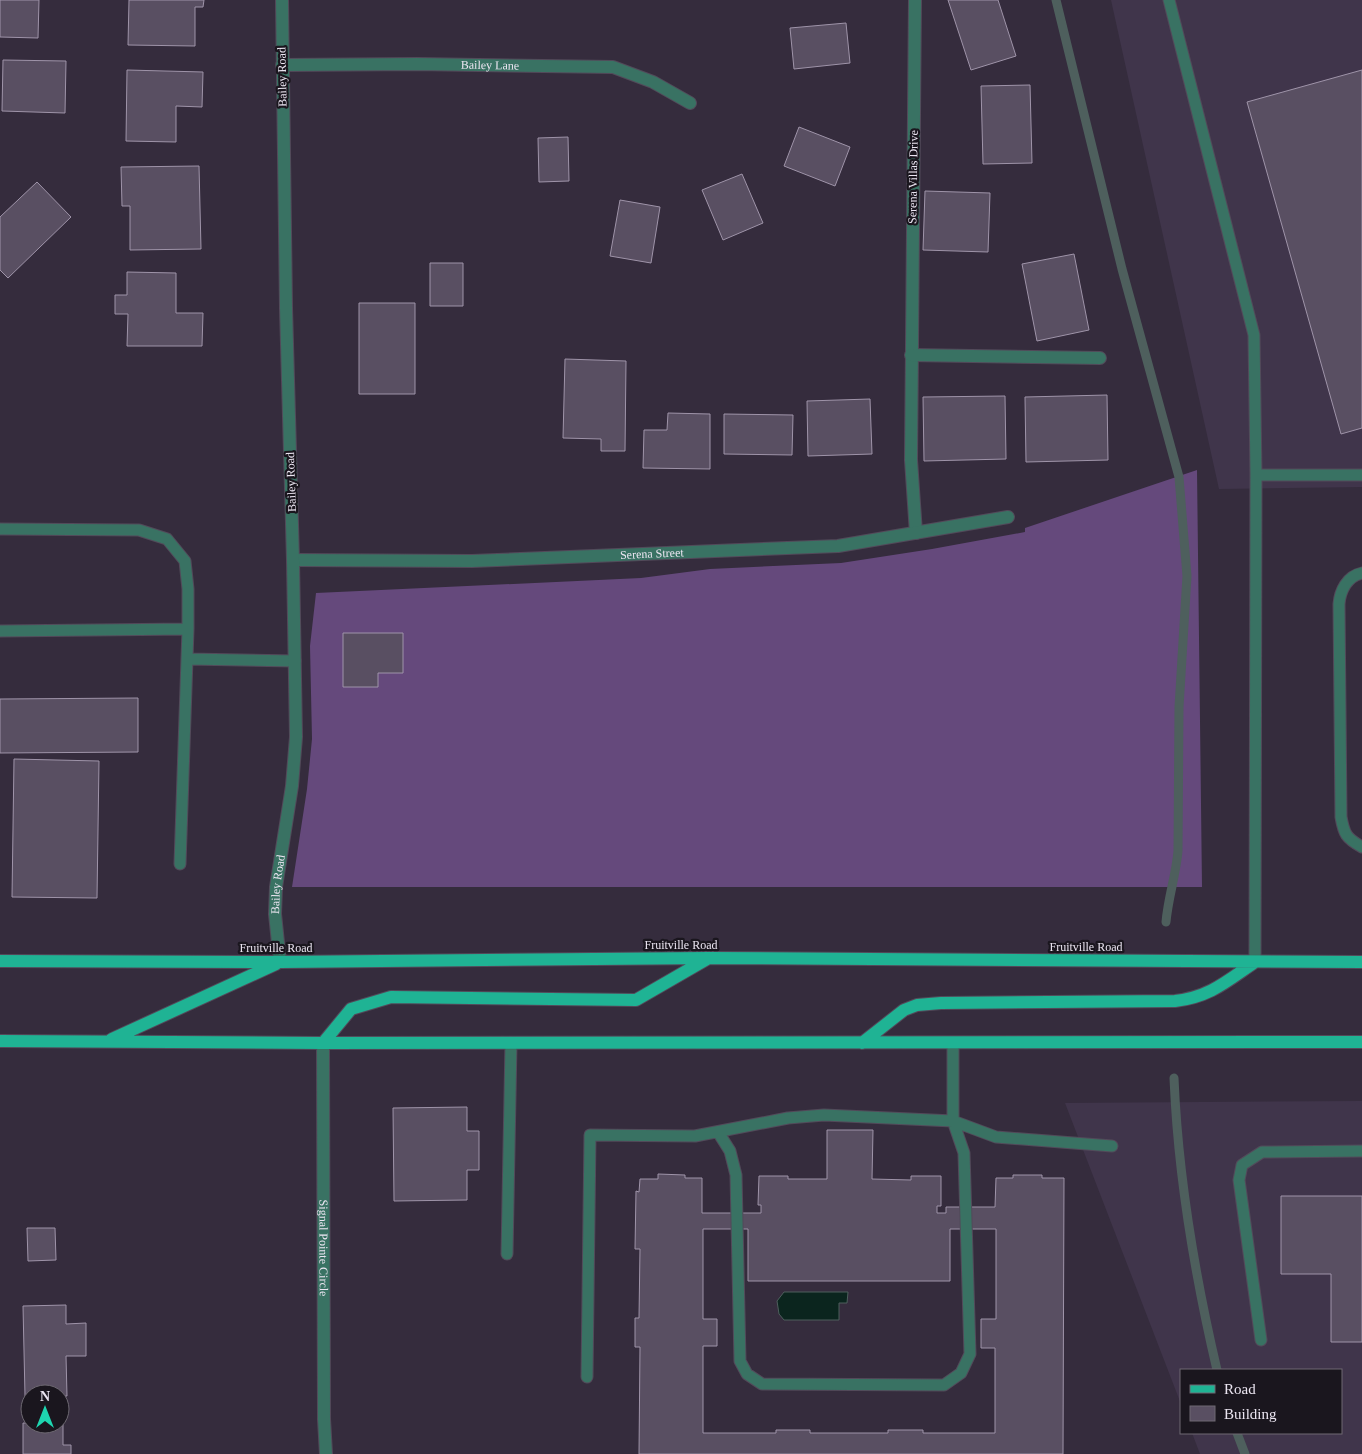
<svg xmlns="http://www.w3.org/2000/svg" width="1362" height="1454" font-family="Georgia,serif">
	<rect width="100%" height="100%" fill="#352c3d"/>
	<path fill="#40354b" d="M1111,0H1362V487L1219,489Z
		M1362,1101V1454H1200L1192,1433H1341V1370H1181V1404L1065,1103Z"/>
	<path fill="#65497c" d="M1197,470L1202,887H292L307,789L312,739L310,646L316,593L641,578L710,569L841,563L932,549L1025,532V528Z"/>
	<path fill="#0b251e" stroke="#4e5f5d" d="M784,1292H848L847,1303H839V1320H784L779,1314L777,1301Z"/>
	<g fill="none" stroke-linecap="round" stroke-linejoin="round">
		<path stroke="#4e5f5d" stroke-width="9" d="M1056,0L1122,269L1179,477L1187,576L1179,707L1178,851C1176,875 1168,898 1166,922
			M1174,1078C1178,1175 1195,1276 1217,1370
			M1237,1433L1245,1454"/>
	</g>
	<path fill="#594f62" stroke="#9f94a9" fill-rule="evenodd" d="M0,0H39L38,38L0,37Z
		M129,0H204L203,7H195V46L128,45Z
		M948,0H998L1016,56L971,70Z
		M846,23L850,63L794,69L790,28Z
		M3,60L66,61L65,113L2,111Z
		M127,70L203,72L202,107L176,106V142L126,141Z
		M1362,70V428L1341,434L1247,102Z
		M1030,85L1032,163L983,164L981,86Z
		M799,127L850,147L835,186L784,166Z
		M568,137L569,181L539,182L538,138Z
		M199,166L201,249L130,250V206H122L121,167Z
		M742,174L763,223L723,240L702,190Z
		M37,182L71,217L8,278L0,270V217Z
		M925,191L990,193L988,252L923,250Z
		M620,200L660,207L651,263L610,256Z
		M1074,254L1089,330L1037,341L1022,264Z
		M430,263H463V306H430Z
		M127,272L176,273V313H203L202,346H127L128,314H115V295H127Z
		M359,303H415V394H359Z
		M565,359L626,361L625,451H601V439L563,438Z
		M1107,395L1108,460L1026,462L1025,397Z
		M1005,396L1006,459L924,461L923,397Z
		M870,399L872,454L808,456L807,401Z
		M668,413L710,414V469L643,468L644,430H667Z
		M724,414L793,415L792,455L724,454Z
		M343,633H403V673H378V687H343Z
		M138,698V752L0,753V699Z
		M14,759L99,761L97,898L12,897Z
		M467,1107V1131H479V1170H467V1200L394,1201L393,1108Z
		M827,1130H873L872,1179L911,1180V1176H941V1206H937V1213H946V1207H995L996,1178H1013V1175H1042V1178H1064L1063,1454H639L640,1347H635V1318H639L640,1249H635L636,1191L639,1192L640,1179H658V1174L685,1175V1178H702V1213H761V1205H758L759,1176H788V1179H827ZM703,1229H748V1281H950V1229H996V1319H981V1348H995V1433H923V1430H888V1433H810V1430H776V1433H703V1346H717V1319H703Z
		M1281,1196H1362V1342H1331V1274H1281Z
		M27,1228H55L56,1260L28,1261Z
		M66,1305V1324L86,1323V1356H66L67,1396H60V1394H30V1396H25L23,1306Z
		M23,1423L63,1424V1445H71V1454H23Z"/>
	<g fill="none" stroke-linecap="round" stroke-linejoin="round">
		<defs>
			<path id="lane" d="M1169,0L1254,335L1256,475L1255,962
				M1256,475H1362
				M0,529L139,530L167,539L185,561L188,589V629
				M1362,573C1347,576 1340,591 1339,604L1341,817C1344,834 1346,838 1362,847
				M0,631L188,629L180,864
				M188,659L295,661
				M718,1132L730,1151L736,1175L740,1361L747,1374L762,1384L944,1385L961,1373L970,1354L964,1153L953,1121V1043
				M507,1254L511,1043
				M1261,1340L1239,1180L1242,1165L1262,1152L1362,1151
				M587,1377L590,1135L695,1136L788,1118L824,1115L953,1121L996,1137L1112,1146"/>
			<g id="street">
				<path d="M915,0L911,460L916,533"/>
				<path id="s1" d="M282,65L417,64L613,67L653,82L690,103"/>
				<path d="M911,355L1100,358"/>
				<path id="s2" d="M293,560L472,561L838,546L1008,517"/>
				<path id="s3" d="M280,962L275,914L276,887L292,786L296,737L293,560L286,308L282,0"/>
				<path id="s4" d="M323,1043L324,1419L326,1454"/>
			</g>
			<path id="primary" d="M0,961L280,962L709,958L1362,962
				M112,1039L276,964
				M0,1041L323,1043L1362,1042
				M323,1043L351,1009L391,997L636,1000L707,959
				M862,1043L904,1010L917,1005L941,1003L1175,1001C1210,997 1227,981 1255,962"/>
		</defs>
		<use href="#lane" stroke="#524a5a" stroke-width="13"/>
		<use href="#street" stroke="#524a5a" stroke-width="14"/>
		<use href="#primary" stroke="#524a5a" stroke-width="14"/>
		<use href="#lane" stroke="#397263" stroke-width="11"/>
		<use href="#street" stroke="#397263" stroke-width="12"/>
		<use href="#primary" stroke="#1fb394" stroke-width="12"/>
	</g>
	<g text-anchor="middle" dominant-baseline="central" stroke-width="4.5" stroke-linejoin="round" paint-order="stroke">
		<g font-size="12" fill="#ebe5f1" stroke="#1a161e">
			<text stroke="none"><textPath href="#s1" startOffset="208">Bailey Lane</textPath></text>
			<text transform="translate(282 77) rotate(-91)">Bailey Road</text>
			<text transform="translate(913 177) rotate(-89)">Serena Villas Drive</text>
			<text transform="translate(291 482) rotate(-92)">Bailey Road</text>
			<text stroke="none"><textPath href="#s2" startOffset="359">Serena Street</textPath></text>
			<text stroke="none"><textPath href="#s3" startOffset="78">Bailey Road</textPath></text>
			<text x="681" y="945">Fruitville Road</text>
			<text x="1086" y="947">Fruitville Road</text>
			<text x="276" y="948">Fruitville Road</text>
			<text stroke="none"><textPath href="#s4" startOffset="205">Signal Pointe Circle</textPath></text>
		</g>
	</g>
	<rect x="1180" y="1369" width="162" height="65" fill="#1a161e" stroke="#6e6972"/>
	<rect x="1190" y="1385" width="25" height="8" fill="#1fb394" stroke="#6e6972"/>
	<text x="1224" y="1394" font-size="15" fill="#ebe5f1">Road</text>
	<rect x="1190" y="1406" width="25" height="15" fill="#594f62" stroke="#6e6972"/>
	<text x="1224" y="1419" font-size="15" fill="#ebe5f1">Building</text>
	<g transform="translate(45 1409)"><circle r="24" fill="#1a161e" stroke="#6e6972"/>
	<path d="M0-4L9 19L0 12L-9 19Z" fill="#1ed5b0"/>
	<text y="-8" font-size="14" font-weight="bold" text-anchor="middle" fill="#ebe5f1">N</text>
	</g>
</svg>
